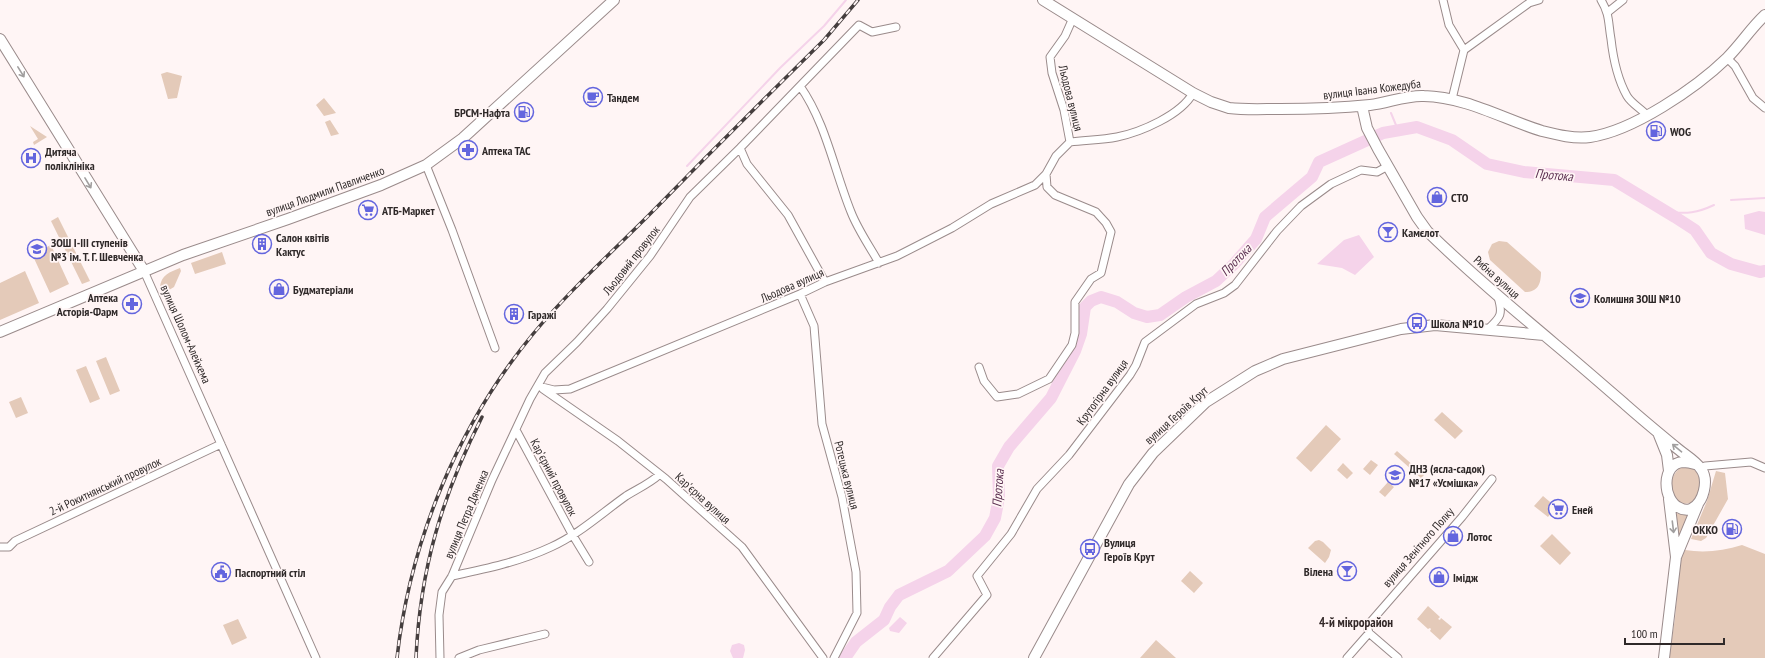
<svg xmlns="http://www.w3.org/2000/svg" width="1765" height="658" font-family="'PT Sans Narrow',sans-serif">
	<rect width="100%" height="100%" fill="#fff5f5"/>
	<path fill="#e4cab9" d="M167,72L182,76L177,98L168,99L161,74Z
		M324,98L336,113L324,116L316,105Z
		M330,120L339,134L331,136L325,122Z
		M30,126L47,137L34,145L33,142L38,139Z
		M58,217L90,281L82,284L51,221Z
		M1499,241L1507,242L1541,272C1541,284 1538,292 1525,292L1490,260L1488,252L1492,244Z
		M51,245L69,284L50,293L32,254Z
		M222,252L226,264L195,274L191,263Z
		M180,268L181,271L174,287L169,290L167,294L175,307L171,314L160,287C161,275 170,272 180,268Z
		M25,271L39,303L0,320V283Z
		M106,357L120,391L110,395L96,361Z
		M86,366L100,399L90,403L76,370Z
		M21,397L28,413L16,418L9,402Z
		M1442,412L1463,431L1455,439L1434,420Z
		M1326,425L1341,439L1311,472L1296,458Z
		M1397,451L1424,475L1421,478L1394,454Z
		M1371,460L1378,465L1370,475L1363,469Z
		M1343,463L1353,473L1347,479L1337,470Z
		M1690,466C1703,473 1703,493 1692,503L1681,504L1675,501C1671,485 1668,479 1681,467Z
		M1716,471L1725,473L1728,499L1706,538L1701,541L1691,539L1707,501Z
		M1388,482L1394,487L1385,497L1379,492Z
		M1543,496L1556,507L1548,517L1534,506Z
		M1674,513L1690,515L1679,542Z
		M1552,534L1571,553L1560,565L1540,546Z
		M1319,540L1323,542L1331,550L1329,557L1325,563L1308,548L1315,541Z
		M1742,545L1765,554V658H1669L1675,618L1680,560L1685,550C1704,553 1723,551 1742,545Z
		M1190,571L1203,583L1194,593L1181,581Z
		M1428,606L1440,617L1438,619L1440,620L1441,618L1452,627L1440,640L1430,631L1431,629L1430,628L1428,629L1417,619Z
		M238,619L247,638L232,645L223,625Z
		M1156,640L1176,658H1140Z"/>
	<path fill="#f5d3ea" d="M1759,211L1765,212V235L1745,229L1744,215Z
		M1359,235L1374,257L1355,275L1342,268L1317,264L1344,240Z
		M900,617L907,623L899,633L890,631L889,628Z
		M739,643L744,645L745,650L743,658H733L730,651L732,645Z"/>
	<g fill="none" stroke-linecap="round" stroke-linejoin="round">
		<path stroke="#f5d3ea" stroke-width="2" d="M1391,113L1398,130
			M687,166L780,68L824,26L846,0
			M1731,200L1765,198
			M1668,212C1687,214 1697,213 1714,205"/>
		<path stroke="#f5d3ea" stroke-width="12" d="M845,658L856,642L884,620L890,607L899,595L948,571L985,536L995,518L999,497L998,466L1009,447L1051,398L1075,351L1081,334L1085,307L1091,301L1101,297L1117,302L1134,313L1147,317L1160,315L1186,297L1216,281L1234,264L1256,239L1265,217L1312,177L1319,162L1383,133L1417,127L1452,140L1487,164L1524,172L1614,180L1675,217L1695,230L1711,253L1731,264L1760,272L1765,271"/>
		<defs>
			<path id="street" d="M1443,0L1449,25L1464,50L1452,99
				M1601,0C1610,15 1608,22 1611,39C1613,57 1618,80 1627,96C1631,103 1641,109 1647,115
				M1608,12L1623,0
				M1464,50L1529,3L1539,0
				M1727,58L1735,66L1753,98L1765,108
				M800,86C826,123 834,170 851,212C858,230 870,247 879,263
				M1070,142C1085,140 1102,140 1117,137C1141,132 1181,115 1193,93
				M740,148L747,164L788,215L825,282
				M426,165L452,230L495,348
				M144,271L316,658
				M800,294L814,326L822,424L842,497L856,572L857,613L834,658
				M1488,329C1501,317 1503,314 1498,297
				M979,367L984,381L997,397L1018,394L1049,379L1072,345L1075,333V302L1091,279L1101,273L1111,232L1106,223L1096,212L1055,195L1047,187L1046,174
				M538,386L554,390L570,389L800,294L825,282L897,256L952,228L991,204L1035,185L1046,174L1056,156L1070,142L1064,110L1052,73L1050,57L1065,36L1073,18
				M543,389L618,441L666,479L742,547L823,658
				M516,430L572,534L589,562
				M1701,469L1705,466L1751,462L1765,468
				M0,547H9L15,541L221,444
				M452,576C485,569 519,562 551,547C578,535 602,513 626,496C637,489 649,484 659,475
				M440,658L439,615L442,592L452,576L492,480L530,399L545,373L577,342L607,309L650,256L690,197L740,148L859,25L872,32L896,27
				M459,658L479,650L545,634
				M933,658L987,595L977,576L1011,534L1037,489L1069,455L1130,375L1136,365L1145,342L1196,304L1224,293L1235,285L1277,231L1301,206L1331,184L1361,170L1377,172L1388,166
				M1347,658L1369,633
				M1398,658L1369,633L1367,626L1462,517L1492,479"/>
			<path id="secondary" d="M1043,0L1193,93L1211,102L1229,108C1245,110 1263,109 1280,109C1310,109 1340,108 1370,105C1388,103 1406,95 1424,96C1466,97 1503,119 1542,131C1558,135 1574,139 1590,137C1633,131 1696,88 1727,58C1741,44 1751,28 1765,15
				M0,39L144,271
				M1362,106L1367,128L1378,149L1417,217L1427,231C1468,271 1512,308 1556,345C1580,365 1604,386 1627,406C1644,421 1661,435 1678,449C1685,455 1696,461 1701,469C1709,480 1704,503 1691,509C1688,510 1683,510 1680,508C1662,501 1661,463 1683,462C1687,462 1692,463 1695,464
				M0,332L183,255L288,219L381,185L426,165L463,138L614,0
				M1659,435L1667,455L1669,471
				M1676,557L1698,504
				M1034,658L1129,484L1153,453L1206,402L1255,371L1283,359L1401,329L1435,325L1544,335
				M1664,658L1676,557L1669,499"/>
		</defs>
		<use href="#street" stroke="#9a8b8b" stroke-width="9"/>
		<use href="#secondary" stroke="#9a8b8b" stroke-width="12"/>
		<use href="#street" stroke="#fff" stroke-width="7"/>
		<use href="#secondary" stroke="#fff" stroke-width="10"/>
		<defs>
			<path id="rail" d="M397,658C410,541 458,425 533,334C568,292 610,254 649,215C707,156 765,98 824,40L858,0
				M416,658C420,569 442,496 482,417"/>
		</defs>
		<use href="#rail" stroke="#453e3e" stroke-width="3.5"/>
		<use href="#rail" stroke="#fff5f5" stroke-width="2" stroke-dasharray="6" stroke-linecap="butt"/>
	</g>
	<defs><path id="oneway-shaft" d="M-6 0H5M1.5-3L5.5 0L1.5 3" fill="none" stroke-width="1.6" stroke-linecap="round" stroke-linejoin="round"/></defs>
	<g stroke="#a19f9f">
		<use href="#oneway-shaft" transform="translate(21 72) rotate(58)"/>
		<use href="#oneway-shaft" transform="translate(88 183) rotate(59)"/>
		<use href="#oneway-shaft" transform="translate(1677 448) rotate(-140)"/>
		<use href="#oneway-shaft" transform="translate(1673 527) rotate(83)"/>
	</g>
	<defs>
		<symbol id="cafe-ring" viewBox="-11 -11 22 22"><circle r="9.5" fill="#fff5f5" stroke="#6365de" stroke-width="1.5"/><path d="M-5.5-4.5H6V0H3Q3 3.5 0 3.5H-2.5Q-5.5 3.5-5.5 0ZM3-3.2v2h1.7v-2ZM-6 4.5H4V6H-6Z" fill="#6365de"/></symbol>
		<symbol id="fuel-ring" viewBox="-11 -11 22 22"><circle r="9.5" fill="#fff5f5" stroke="#6365de" stroke-width="1.5"/><path d="M-5.5-6h7V0h2V4h1.3V-2.5L3-4.5l.8-.8L6-3V5H2.5V1h-1V6h-7ZM-4.2-4.7v3.2H.2V-4.7Z" fill="#6365de"/></symbol>
		<symbol id="pharmacy-ring" viewBox="-11 -11 22 22"><circle r="9.5" fill="#fff5f5" stroke="#6365de" stroke-width="1.5"/><path d="M-2-6h4v4h4v4h-4v4h-4v-4h-4v-4h4Z" fill="#6365de"/></symbol>
		<symbol id="hospital-ring" viewBox="-11 -11 22 22"><circle r="9.5" fill="#fff5f5" stroke="#6365de" stroke-width="1.5"/><path d="M-5-5h3v3.5h4V-5h3V5h-3V1.5h-4V5h-3Z" fill="#6365de"/></symbol>
		<symbol id="shop-ring" viewBox="-11 -11 22 22"><circle r="9.5" fill="#fff5f5" stroke="#6365de" stroke-width="1.5"/><path d="M-5-2.5h2.3a2.7 3.5 0 0 1 5.4 0H5L5.5 6h-11ZM-1.5-2.5h3a1.5 2.3 0 0 0-3 0Z" fill="#6365de"/></symbol>
		<symbol id="supermarket-ring" viewBox="-11 -11 22 22"><circle r="9.5" fill="#fff5f5" stroke="#6365de" stroke-width="1.5"/><path d="M-6-5.5h2.5l.6 2H6L4.5 2H-2.5L-4.4-4H-6ZM-1.5 3.2a1.3 1.3 0 1 0 .1 0ZM3 3.2a1.3 1.3 0 1 0 .1 0Z" fill="#6365de"/></symbol>
		<symbol id="bar-ring" viewBox="-11 -11 22 22"><circle r="9.5" fill="#fff5f5" stroke="#6365de" stroke-width="1.5"/><path d="M-6-5H6L.8 .8V4.5H3.5V6h-7V4.5H-.8V.8Z" fill="#6365de"/></symbol>
		<symbol id="building-ring" viewBox="-11 -11 22 22"><circle r="9.5" fill="#fff5f5" stroke="#6365de" stroke-width="1.5"/><path d="M-4-6H4V6H1V3H-1V6H-4ZM-2.5-4.3h1.7v1.8h-1.7ZM.8-4.3h1.7v1.8H.8ZM-2.5-1h1.7V.8h-1.7ZM.8-1h1.7V.8H.8Z" fill="#6365de"/></symbol>
		<symbol id="school-ring" viewBox="-11 -11 22 22"><circle r="9.5" fill="#fff5f5" stroke="#6365de" stroke-width="1.5"/><path d="M0-5L7-2L0 1L-7-2ZM-4 1L0 2.5L4 1V4Q0 6-4 4Z" fill="#6365de"/></symbol>
		<symbol id="bus-ring" viewBox="-11 -11 22 22"><circle r="9.5" fill="#fff5f5" stroke="#6365de" stroke-width="1.5"/><path d="M-5-6H5V4H4V6H2V4H-2V6H-4V4H-5ZM-3.5-4V0h7V-4ZM-3.5 1.2v1.5H-2V1.2ZM2 1.2v1.5H3.5V1.2Z" fill="#6365de"/></symbol>
		<symbol id="civic-ring" viewBox="-11 -11 22 22"><circle r="9.5" fill="#fff5f5" stroke="#6365de" stroke-width="1.5"/><path d="M-.6-6.5H3V-4.5H.6V-3L4-1V1h2V6H-6V1h2V-1L-.6-3ZM-1.2 2.5V6h2.4V2.5Z" fill="#6365de"/></symbol>
	</defs>
	<g fill-rule="evenodd">
		<use href="#cafe-ring" x="582" y="86" width="22" height="22"/>
		<use href="#fuel-ring" x="513" y="101" width="22" height="22"/>
		<use href="#fuel-ring" x="1645" y="120" width="22" height="22"/>
		<use href="#pharmacy-ring" x="457" y="139" width="22" height="22"/>
		<use href="#hospital-ring" x="20" y="147" width="22" height="22"/>
		<use href="#shop-ring" x="1426" y="186" width="22" height="22"/>
		<use href="#supermarket-ring" x="357" y="199" width="22" height="22"/>
		<use href="#bar-ring" x="1377" y="221" width="22" height="22"/>
		<use href="#building-ring" x="251" y="233" width="22" height="22"/>
		<use href="#school-ring" x="26" y="238" width="22" height="22"/>
		<use href="#shop-ring" x="268" y="278" width="22" height="22"/>
		<use href="#school-ring" x="1569" y="287" width="22" height="22"/>
		<use href="#pharmacy-ring" x="121" y="293" width="22" height="22"/>
		<use href="#building-ring" x="503" y="303" width="22" height="22"/>
		<use href="#bus-ring" x="1406" y="312" width="22" height="22"/>
		<use href="#school-ring" x="1384" y="464" width="22" height="22"/>
		<use href="#supermarket-ring" x="1547" y="498" width="22" height="22"/>
		<use href="#fuel-ring" x="1721" y="518" width="22" height="22"/>
		<use href="#shop-ring" x="1442" y="525" width="22" height="22"/>
		<use href="#bus-ring" x="1079" y="538" width="22" height="22"/>
		<use href="#bar-ring" x="1336" y="560" width="22" height="22"/>
		<use href="#civic-ring" x="210" y="561" width="22" height="22"/>
		<use href="#shop-ring" x="1428" y="566" width="22" height="22"/>
	</g>
	<g text-anchor="middle" dominant-baseline="central" stroke-width="3.5" stroke-linejoin="round" paint-order="stroke">
		<g font-size="12" fill="#2f2929" stroke="#fff5f5">
			<text transform="translate(1372 89) rotate(-7)">вулиця Івана Кожедуба</text>
			<text transform="translate(1071 98) rotate(76)">Льодова вулиця</text>
			<text transform="translate(325 191) rotate(-20)">вулиця Людмили Павличенко</text>
			<text transform="translate(631 260) rotate(-52)">Льодовий провулок</text>
			<text transform="translate(1497 277) rotate(42)">Рибна вулиця</text>
			<text transform="translate(792 285) rotate(-24)">Льодова вулиця</text>
			<text transform="translate(186 334) rotate(66)">вулиця Шолом-Алейхема</text>
			<text transform="translate(1102 392) rotate(-54)">Крутогірна вулиця</text>
			<text transform="translate(1176 415) rotate(-42)">вулиця Героїв Крут</text>
			<text transform="translate(847 475) rotate(76)">Ротецька вулиця</text>
			<text transform="translate(554 477) rotate(62)">Карʼєрний провулок</text>
			<text transform="translate(105 486) rotate(-25)">2-й Рокитнянський провулок</text>
			<text transform="translate(703 498) rotate(42)">Карʼєрна вулиця</text>
			<text transform="translate(466 514) rotate(-67)">вулиця Петра Дяченка</text>
			<text transform="translate(1418 547) rotate(-49)">вулиця Зенітного Полку</text>
		</g>
		<g font-size="12" font-weight="bold" fill="#2f2929" stroke="#fff5f5" text-anchor="start">
			<text x="607" y="97">Тандем</text>
			<text x="510" y="112" text-anchor="end">БРСМ-Нафта</text>
			<text x="1670" y="131">WOG</text>
			<text x="482" y="150">Аптека ТАС</text>
			<text x="45" y="151">Дитяча<tspan x="45" dy="14">поліклініка</tspan></text>
			<text x="1451" y="197">СТО</text>
			<text x="382" y="210">АТБ-Маркет</text>
			<text x="1402" y="232">Камєлот</text>
			<text x="276" y="237">Салон квітів<tspan x="276" dy="14">Кактус</tspan></text>
			<text x="51" y="242">ЗОШ І-ІІІ ступенів<tspan x="51" dy="14">№3 ім. Т. Г. Шевченка</tspan></text>
			<text x="293" y="289">Будматеріали</text>
			<text x="118" y="297" text-anchor="end">Аптека<tspan x="118" dy="14">Асторія-Фарм</tspan></text>
			<text x="1594" y="298">Колишня ЗОШ №10</text>
			<text x="528" y="314">Гаражі</text>
			<text x="1431" y="323">Школа №10</text>
			<text x="1409" y="468">ДНЗ (ясла-садок)<tspan x="1409" dy="14">№17 «Усмішка»</tspan></text>
			<text x="1572" y="509">Еней</text>
			<text x="1718" y="529" text-anchor="end">ОККО</text>
			<text x="1467" y="536">Лотос</text>
			<text x="1104" y="542">Вулиця<tspan x="1104" dy="14">Героїв Крут</tspan></text>
			<text x="1333" y="571" text-anchor="end">Вілена</text>
			<text x="235" y="572">Паспортний стіл</text>
			<text x="1453" y="577">Імідж</text>
		</g>
		<g font-size="13" font-style="italic" fill="#5c3051" stroke="#fff5f5">
			<text transform="translate(1554 175) rotate(5)">Протока</text>
			<text transform="translate(1236 260) rotate(-46)">Протока</text>
			<text transform="translate(998 488) rotate(-86)">Протока</text>
		</g>
		<g font-size="13" font-weight="bold" fill="#332828" stroke="#fff5f5">
			<text x="1356" y="622">4-й мікрорайон</text>
		</g>
	</g>
	<path d="M1625 638v6h99v-6" fill="none" stroke="#2f2929" stroke-width="2"/>
	<text x="1631" y="638" font-size="12" fill="#2f2929" stroke="#fff5f5" stroke-width="3" paint-order="stroke">100 m</text>
</svg>
